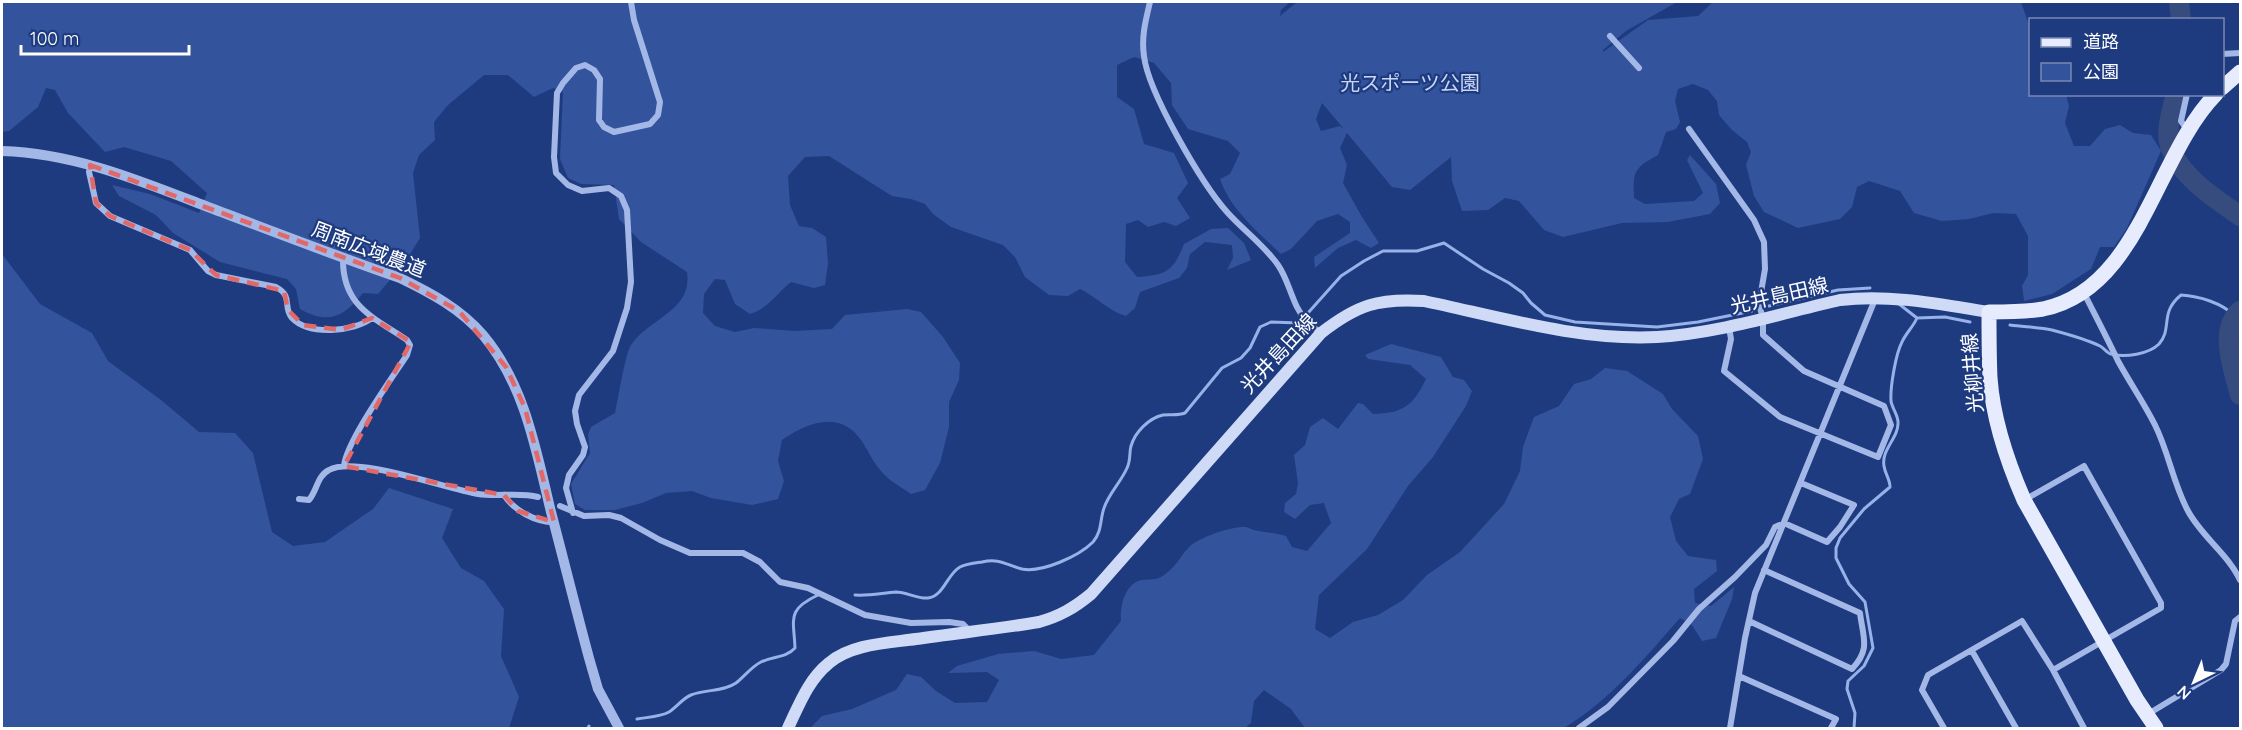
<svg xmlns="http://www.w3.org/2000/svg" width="2242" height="730" font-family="Quicksand,'Noto Sans JP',sans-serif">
	<rect width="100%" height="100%" fill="#1f3b7f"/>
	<path fill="#33539d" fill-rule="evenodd" d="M2,2H1290L1281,10L1280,16L1297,2H1677L1626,31L1603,50V52L1648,20L1698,16L1713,2H2021L2028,22L2030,25V94L2066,95L2069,106L2065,123L2074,146H2090L2105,129L2120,125L2133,133L2151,135L2161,151L2127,228L2114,247H2100L2091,269L2052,294L2024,301L2022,286L2028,275V236L2016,214L1993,213L1969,219L1942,221L1914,213L1900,191L1869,181L1857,187L1852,207L1840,219L1798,228L1764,212L1754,196L1746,165L1751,152L1747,142L1732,130L1719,115L1717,101L1708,90L1693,84L1678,89L1675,101L1680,122L1676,129L1666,132L1658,155C1634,168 1633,171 1634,198L1645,204L1694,201L1703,193L1687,160L1690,155L1716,184L1720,203L1710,214L1668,222L1622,223L1563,237L1544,230L1519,201L1505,198L1488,210L1462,211L1452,181L1451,157L1410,190L1392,187L1347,133L1340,148L1347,165L1343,183L1362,217L1379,243L1371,248L1356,240L1338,248L1315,268L1314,257L1350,233V222L1338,214L1317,221L1291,249L1281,254C1259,233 1230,209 1220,179L1230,174L1240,153L1228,141L1188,129L1172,105L1171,83L1154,63L1134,57L1117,65V97L1134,109L1144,144L1174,153L1188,183L1177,198L1190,218L1176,226L1164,222L1148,227L1138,220L1126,224L1125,262L1137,277C1166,275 1173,272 1184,244L1211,229L1228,228L1244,243L1251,260L1227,270L1233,258L1232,245L1205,242L1190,254L1187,268L1179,278L1140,292L1135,308L1126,316C1108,311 1097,297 1080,289L1068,296L1049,295L1025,277L1015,257L1003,245L951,227L933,214L925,204L911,199L892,196L829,156L805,157L788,176L790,205L799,226L812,228L826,237L828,263L825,285L814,288L791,282C777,293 768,309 750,314L735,304L725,280L715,279L704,294L703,313L715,326L735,332L754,328L794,331L832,329L845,315L907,309L921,312L943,337L960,363L959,380L949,402V427L940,463L925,490L911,494C901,487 888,480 881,471C872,461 868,450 861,440C840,409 806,423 782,440L778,461L784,481L778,499L752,505L711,498L692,491L666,493L642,503L615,510H585L575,504L571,484L590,453L588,435L591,427L615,413C618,400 625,354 631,345C649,318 693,311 687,272L641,242L619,219L614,185L581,184L568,178L560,159L563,92L553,88L534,97L508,75H484L448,105L434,122L435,140L419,155L413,173L420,238L406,261L378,294L363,293C344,317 328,325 300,309L296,289L287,279L220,262L173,233L156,215L119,196L112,185L150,194L199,213L207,193L171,161L124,147L105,152L68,113L55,90L46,88L38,107L9,131L2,132ZM1322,103L1344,129L1340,126L1321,131L1316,119Z
		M2,254L40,304L92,333L108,361L161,400L199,432L235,433L253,453L272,532L293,546L325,542L373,509L389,488L453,509L442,538L461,568L484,581L504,609L501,656L519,697L509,728H2Z
		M1391,344L1441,357L1453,377L1464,380L1472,391L1466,406L1433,457L1408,486L1367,549L1319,595L1315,629L1330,638L1353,622L1378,615L1403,600L1427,575L1460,552L1504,504L1520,471L1523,447L1534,417L1559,406L1574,384L1591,379L1605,368L1627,371L1663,394L1672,409L1698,436L1703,459L1690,494L1679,499L1670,517L1676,541L1688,556L1716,560L1717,571L1694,589L1695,603L1711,606L1734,587L1732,599L1716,638L1702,641L1692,625L1680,618C1645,658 1610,700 1564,728H1305L1291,709L1264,690L1254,701L1251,723L1245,728H810L822,716L852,709L896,690L907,674L921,677L936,691L955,703L987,702L999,680L987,672L948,673L957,666L998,654L1034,651L1061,659L1094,655L1121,621C1120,607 1124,587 1138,581C1146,578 1154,581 1161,577C1177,567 1178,559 1189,547C1199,537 1232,526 1246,527C1250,528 1255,531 1259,531C1269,533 1276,533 1286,536L1292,547L1307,551L1331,523L1324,503L1310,505L1295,519L1284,512L1285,503L1296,494L1298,483L1294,455L1305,445L1310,427L1323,418L1338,429L1358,403L1363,404L1373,414C1403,413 1413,406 1426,379L1410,365L1368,359L1365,355Z"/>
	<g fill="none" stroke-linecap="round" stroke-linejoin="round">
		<path stroke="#97b1e9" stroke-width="3" d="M1899,304L1917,318L1945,317L1970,322
			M1769,306L1838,290L1870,288
			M2010,325C2024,327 2038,327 2052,330C2067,334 2086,339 2100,346C2104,348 2107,353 2111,354C2125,358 2149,354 2159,344C2173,328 2159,313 2181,295C2199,296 2222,303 2235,316
			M855,595C869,596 882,593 896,592C907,592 917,599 928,598C944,596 947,574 960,567C966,564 975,563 982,562C1000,558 1006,565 1022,569C1042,573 1079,556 1093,542C1102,532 1100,519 1104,508C1109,493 1121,482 1127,468C1131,460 1129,453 1131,446C1135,432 1149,418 1163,415C1171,414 1177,416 1185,413L1222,368L1241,358L1250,348L1260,327L1271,322L1299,323L1341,276L1364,261L1383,251H1417L1444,243L1483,269L1509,283L1523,293L1531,303L1545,315L1575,322L1657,327L1698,322L1752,311
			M637,719C648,717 660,717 669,712C677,707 683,698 691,695C706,689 723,692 736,683C745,676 751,667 761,662C773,656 786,658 795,648C794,619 786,610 818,595
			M588,728L589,726
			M1854,728L1855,713L1847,689L1848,681L1864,666L1873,648L1865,602L1849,584L1836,558V548L1840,538L1864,509L1890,487C1890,479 1885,474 1884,466C1881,449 1899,438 1898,422C1898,415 1892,408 1891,401C1890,387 1896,353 1902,342C1906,333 1913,327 1917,318"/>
		<path stroke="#374c7e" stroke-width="20" d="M2179,2L2181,20
			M2176,94C2172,111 2164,133 2171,149C2182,178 2216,199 2240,216
			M2240,311C2218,330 2234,371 2240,395"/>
		<path stroke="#a4b8e8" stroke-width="6" d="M1150,2C1146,19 1141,37 1144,56C1148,92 1202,184 1227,212C1243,230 1264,245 1278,265C1290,282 1292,306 1307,322C1311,326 1316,329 1321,333
			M1610,36L1639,68
			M2222,54L2240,53
			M2187,94L2181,121L2188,131
			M1689,129L1754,220L1764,242L1765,269L1759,304L1763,319V335L1804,371L1884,406L1891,425L1878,457L1780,417L1724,371L1731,339L1729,327
			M90,165L89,172L96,203L110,216L190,250L208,271L216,275L276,287C294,297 282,306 292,318C309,336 354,332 372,318
			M343,258C342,306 373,317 407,340L410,345L407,355C392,378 346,442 344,466
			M2083,291C2095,315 2107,338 2118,361C2130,383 2144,403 2155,425C2169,453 2173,483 2188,511C2202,537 2228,554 2240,580
			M504,495C515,511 535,522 554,522
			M299,499L309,500C317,491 317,476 329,470C356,455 446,489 478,494C499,497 519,492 538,497
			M2026,499L2084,466L2161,603V608L2053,670
			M560,506L584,516L609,515L621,518L660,540L690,553H743L760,562L780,582L808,588L865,615L911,623L949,622L963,624L970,631
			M573,513L566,488L569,475L583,455L585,447L577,424L575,411L579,395L613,351L627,308L631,282L627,210L621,196L609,188L582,191L568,185L556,173L554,157L557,93L563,83L576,68L585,65L594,70L600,79L599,120L604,127L614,132L650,124L658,115L660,102L634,20L631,2
			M1749,621L1852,669C1871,649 1863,638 1860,613L1764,570
			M1972,651L2016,728
			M1739,676L1836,719L1831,728
			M2148,714L2221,670L2226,664L2235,621L2240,617
			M1579,728L1608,707L1673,641L1699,609L1735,577L1766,545L1775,527L1784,523L1827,542L1840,527L1854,505L1801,483
			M1730,728L1745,638L1755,593L1876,297
			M1944,728L1922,690L1928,675L2022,621L2053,670L2084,728"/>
		<path stroke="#a4b8e8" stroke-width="10" d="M2,151C74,153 141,181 208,207C272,231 336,256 400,278C431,293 461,309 483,335C525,385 536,450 551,512C564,561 576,610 589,658L598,689L619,728"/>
		<path stroke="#cedaf6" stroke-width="12" d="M788,728C799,705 808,680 829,663C851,644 888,643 916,639C957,633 998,629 1039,622C1060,616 1074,608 1091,594L1321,333C1357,305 1378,298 1424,301C1500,317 1579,341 1657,337C1719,333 1779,314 1840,300C1890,294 1939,304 1989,312"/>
		<path stroke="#e6ecfd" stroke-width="15" d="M2222,88L2240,72
			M2156,728L2137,700L2024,500C2007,461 1993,420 1990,378C1989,356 1989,334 1989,312C2007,312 2026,312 2043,309C2140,289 2155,156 2216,94"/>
	</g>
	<path fill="none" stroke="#e26868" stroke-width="4.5" stroke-dasharray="12 8" stroke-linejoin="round" d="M90,165L400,278L459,311L506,367L525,408L554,522L518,511L504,495L344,466L411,342L372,318L341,330L303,325L288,310L284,291L216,275L190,250L110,216L96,203Z"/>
	<g text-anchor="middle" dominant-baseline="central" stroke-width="4.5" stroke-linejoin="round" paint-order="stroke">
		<g font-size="20" fill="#c8d6f6" stroke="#1f3b7f">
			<text x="1410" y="82">光スポーツ公園</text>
		</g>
		<g font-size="20" fill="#fff" stroke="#1f3b7f">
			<text transform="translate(369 249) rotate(21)">周南広域農道</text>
			<text transform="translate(1779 295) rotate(-13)">光井島田線</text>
			<text transform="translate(1278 353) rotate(-47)">光井島田線</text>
			<text transform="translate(1972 373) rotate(-95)">光柳井線</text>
		</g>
	</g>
	<rect width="2242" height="730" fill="none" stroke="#ffffff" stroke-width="6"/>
	<rect x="2029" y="18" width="195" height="78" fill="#1f3b7f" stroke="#7989b2" stroke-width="1.5"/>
	<rect x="2041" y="38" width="30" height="9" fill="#e6ecfd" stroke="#7989b2" stroke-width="1.5"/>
	<text x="2083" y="48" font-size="18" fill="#ffffff">道路</text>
	<rect x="2041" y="63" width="30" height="18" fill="#33539d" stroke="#7989b2" stroke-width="1.5"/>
	<text x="2083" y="78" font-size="18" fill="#ffffff">公園</text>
	<g transform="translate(2194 682) rotate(223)" stroke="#1f3b7f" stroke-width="4.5" paint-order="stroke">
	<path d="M0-4.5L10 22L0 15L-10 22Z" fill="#ffffff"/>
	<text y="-9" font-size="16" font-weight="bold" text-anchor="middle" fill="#ffffff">N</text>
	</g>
	<path d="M21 45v9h168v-9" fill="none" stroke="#ffffff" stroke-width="3"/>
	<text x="30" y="45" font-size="18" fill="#ffffff" stroke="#1f3b7f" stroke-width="4.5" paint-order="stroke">100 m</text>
</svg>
